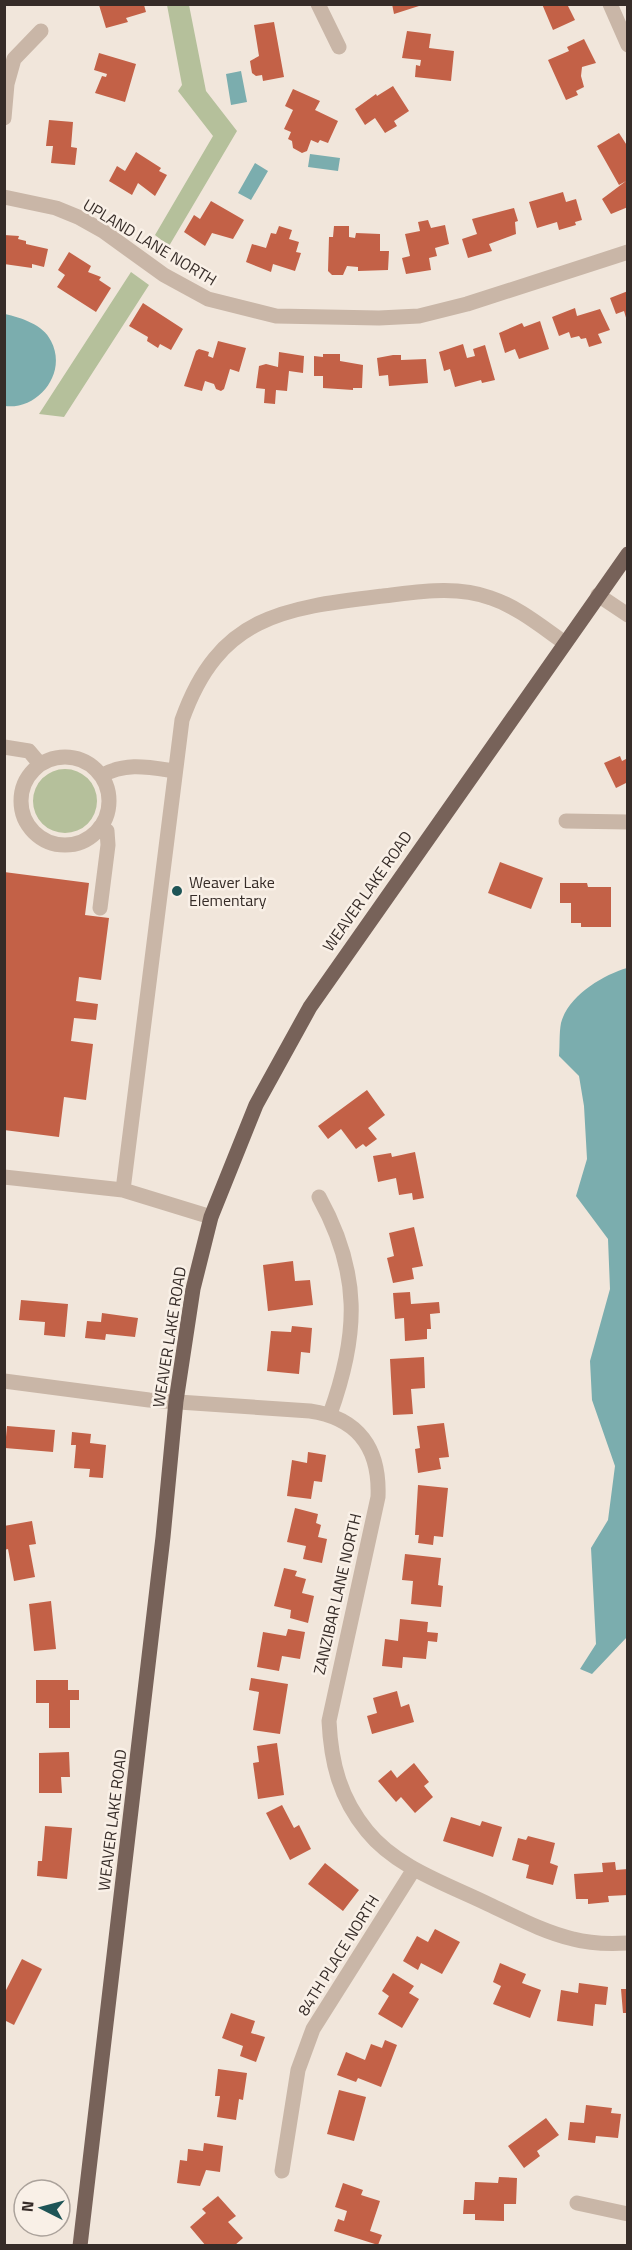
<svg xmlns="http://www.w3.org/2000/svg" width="632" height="2250" font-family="'Titillium Web',sans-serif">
	<rect width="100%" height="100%" fill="#f1e6db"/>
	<path fill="#b5c09b" d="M167,5H189L206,91L237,131L169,246L155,235L213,136L178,91L182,85Z
		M131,272L149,285L64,417L39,414Z
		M33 801a32 32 0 1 1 64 0a32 32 0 1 1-64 0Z"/>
	<path fill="#7badae" d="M241,71L247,102L231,105L226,74Z
		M310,154L340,158L338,171L308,167Z
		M255,163L268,171L251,200L238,193Z
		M5,314C21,318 43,324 51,341C68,373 38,410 5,406Z
		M627,968V1637L592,1674L580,1669L596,1644L591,1548L608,1520L615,1466L592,1400L590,1361L610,1289L608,1239L576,1196L587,1159L584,1106L579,1076L559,1056C560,1046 559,1033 561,1023C568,996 603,975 627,968Z"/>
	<path fill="#c36147" d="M392,4H419V6L394,14Z
		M542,4H567L575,20L553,30Z
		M99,5H144L146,12L126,18L128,22L106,28Z
		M274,22L284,77L263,81L262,75L256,76L252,73L250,61L259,56L254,25Z
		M407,31L431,34L429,48L454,51L451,81L415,77L416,65L420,66L421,60L402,58Z
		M584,39L596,63L582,67L581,76L584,87L576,91L578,95L566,100L548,60L569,51L567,47Z
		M99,53L136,64L125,102L95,93L102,76L106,77L107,74L94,70Z
		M393,86L409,111L394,121L397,126L385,133L375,118L365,125L355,109L376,94L377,96Z
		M293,89L320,101L315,110L338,121L328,143L320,140L318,143L311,140L307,151L302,153L293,148L292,141L288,139L291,132L284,129L293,110L285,106Z
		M49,120L73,122L71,147L77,148L75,165L51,163L53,146H46Z
		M619,133L628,147V207L611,214L602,199L626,181L619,185L597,146Z
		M136,152L161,168L159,171L167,175L155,196L138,183L132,195L109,181L117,166L125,171Z
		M563,192L566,202L576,199L582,220L575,222L576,225L559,230L557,222L537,228L529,202Z
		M211,201L244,220L233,239L212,233L205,246L184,232L194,215L200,219Z
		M514,208L518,221L515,222L516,234L489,244L492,251L468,258L462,239L477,234L472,219Z
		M428,220L431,228L445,225L449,244L435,248L437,256L429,258L431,270L406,274L402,258L410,256L405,234L420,231L418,222Z
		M279,226L292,230L289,239L299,242L296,252L301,253L295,271L273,264L271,272L246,262L252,244L266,248L271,233L276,234Z
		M334,226H349V237L355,238L356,233L380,234V251H389L388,270L358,271V267L347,266L343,275H332L328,271L329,237H333Z
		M4,235L19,236L18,239L26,241V244L48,249L44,267L32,264V268L4,264Z
		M69,252L91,266L88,272L101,277L99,280L111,288L96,312L57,287L65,275L58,270Z
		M628,291V321H627L624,311L616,314L610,298Z
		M143,303L183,329L171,350L160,344L158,348L147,341L148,337L129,326Z
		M575,308L577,316L600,309L610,330L598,334L602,343L589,347L586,338L581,339L579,336L571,338L569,332L559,336L552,317Z
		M540,321L549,349L519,359L515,349L505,353L499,333L522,323L524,327Z
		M218,341L246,348L239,372L230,369L224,389L221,391L216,389L214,384L205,381L202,391L184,386L196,351L199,349L209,352L208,356L213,358Z
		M463,344L467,358L475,356L473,349L485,345L495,380L482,383L481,380L455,387L450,369L444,371L439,352Z
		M279,352L304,356L303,373L289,371L287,391L276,390L275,404L264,403L265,389L256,388L259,366L266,364L278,367Z
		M323,354H340V361L363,365L362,388H353V390L323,388V376H314V356L323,357Z
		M393,355H401V360L426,359L428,383L389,386L388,375L379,376L377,358Z
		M620,756L622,761L628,758V782L616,788L604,763Z
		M500,862L543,878L531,909L488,893Z
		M4,872L89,883L85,915L109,918L101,980L79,977L76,1001L98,1004L96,1020L74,1018L71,1041L93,1044L86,1100L64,1097L59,1137L4,1130Z
		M560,883H587L588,887H611V927H581V923H571V903H560Z
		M367,1090L385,1115L368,1128L377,1139L366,1147L363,1144L356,1149L341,1129L328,1139L318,1126Z
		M415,1152L424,1198L413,1200L412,1193L399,1195L396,1178L378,1182L373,1156L391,1153L392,1157Z
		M414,1227L423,1266L412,1268L414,1279L393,1283L387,1258L394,1256L389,1233Z
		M293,1261L295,1281L310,1280L313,1305L268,1311L263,1265Z
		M410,1292L411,1304L439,1302L440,1313L430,1314L431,1329H427V1339L405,1341L404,1318L395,1319L393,1293Z
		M21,1300L68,1304L65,1337L44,1335L45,1322L19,1320Z
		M102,1313L138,1318L135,1337L106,1334L105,1340L85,1338L87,1321L101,1322Z
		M292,1326L312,1328L310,1353L301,1352L299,1374L267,1371L271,1331L291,1332Z
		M424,1357L425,1388L411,1389L413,1414L393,1415L390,1359Z
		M444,1423L449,1457L439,1458L441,1469L418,1473L415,1449L420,1448L417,1426Z
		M7,1426L55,1430L53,1452L5,1448Z
		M72,1432L91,1434L90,1443L106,1445L103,1478L89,1477L90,1469L74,1468L76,1445H71Z
		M308,1452L326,1455L322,1482L314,1481L311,1499L287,1496L292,1460L307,1463Z
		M418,1485L448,1488L443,1537L434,1536L433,1545L418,1543L419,1535H415Z
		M295,1508L318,1514L316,1523L321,1525L318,1537L327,1539L322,1563L303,1559L306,1546L287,1542Z
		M32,1521L36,1544L29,1545L35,1577L14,1581L8,1549L4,1550V1526Z
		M405,1554L441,1558L438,1585L443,1586L441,1607L411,1604L413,1581L402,1580Z
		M284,1568L297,1571L295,1576L306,1579L302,1593L314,1596L308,1623L290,1618L291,1610L274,1606Z
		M51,1601L56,1649L34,1651L29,1604Z
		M400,1619L428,1622L427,1632L438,1633L437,1642L428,1641L426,1659L403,1657L402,1668L382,1666L385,1639L398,1641Z
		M288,1629L305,1632L300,1659L282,1656L279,1671L257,1667L263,1632L286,1636Z
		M251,1678L288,1684L280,1734L253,1730L259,1692L249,1690Z
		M36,1680H68V1690H79V1700H70V1728H49V1703H36Z
		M397,1691L401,1707L409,1704L414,1722L372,1734L367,1716L377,1713L373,1698Z
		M277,1743L284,1795L258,1799L253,1763L259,1762L257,1746Z
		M69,1752L70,1777H61L62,1793H39V1753Z
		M414,1763L429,1782L424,1786L433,1797L415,1813L401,1797L396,1802L378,1781L391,1770L397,1778Z
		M282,1805L294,1828L299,1825L311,1849L290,1860L266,1813Z
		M451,1817L480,1826L482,1821L502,1827L493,1857L443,1841Z
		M45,1826L72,1828L67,1879L37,1876L38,1861H42Z
		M528,1836L555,1843L550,1863L558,1866L553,1885L526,1878L529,1865L512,1860L518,1838L526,1840Z
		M615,1862L616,1870L628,1869V1895L608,1896L609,1902L588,1904V1899H576L574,1874L603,1872L602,1863Z
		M325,1863L359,1890L343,1911L308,1884Z
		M435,1929L460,1942L442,1974L421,1963L418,1970L403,1961L417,1936L428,1942Z
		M22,1959L42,1969L14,2025L4,2020V1994Z
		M500,1963L526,1974L522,1983L541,1990L530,2018L493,2004L501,1986L493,1982Z
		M393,1973L414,1986L409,1993L419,1999L402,2028L378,2014L389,1996L382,1991Z
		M579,1983L608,1987L606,2005L595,2004L593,2026L557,2021L561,1990L578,1993Z
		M621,1989H628V2013H623Z
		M231,2013L255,2021L251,2033L265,2037L256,2062L240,2056L243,2046L222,2038Z
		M385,2040L397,2045L381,2087L358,2078L356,2082L337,2075L346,2052L365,2060L371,2044L382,2048Z
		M218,2069L247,2073L243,2100L239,2099L236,2120L217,2117L220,2096H215Z
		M339,2090L366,2097L354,2141L327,2134Z
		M586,2105L612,2108L611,2113L621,2114L618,2138L596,2136L595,2143L568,2140L570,2122L584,2123Z
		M546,2118L559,2135L537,2151L540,2156L524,2168L508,2146Z
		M204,2143L223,2146L220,2172L206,2170L200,2186L177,2183L180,2160L187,2161L188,2149L203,2151Z
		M499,2177L517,2178L516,2204H504V2221L475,2220V2214H463L464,2200H474L475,2182L498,2183Z
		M343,2183L363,2190L361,2195L380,2201L370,2231L382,2235L378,2245L334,2231L338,2219L344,2221L347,2211L335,2207Z
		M218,2196L236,2216L228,2222L243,2238L234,2246H206L190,2227L206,2213L202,2209Z"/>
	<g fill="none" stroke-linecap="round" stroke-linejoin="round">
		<path stroke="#c9b6a7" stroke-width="15" d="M318,4L339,47
			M610,4L628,45
			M4,118L7,84L14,59L41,31
			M4,197L56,208L78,217L103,231L164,275L208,299L276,316L379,318L419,316L467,304L628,252
			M598,595L628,615
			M4,747L29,751L40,764
			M21 801a44 44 0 1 1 88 0a44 44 0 1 1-88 0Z
			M101,776C125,762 148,767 175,771
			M566,821L628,822
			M100,827L107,831L108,845L100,908
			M4,1177L123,1190L211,1217
			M123,1190L182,720C219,615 284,608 383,596C418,592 456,585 491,598C518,607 542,627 565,643
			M319,1197C361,1273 359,1334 330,1414
			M4,1381L149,1400L310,1411C359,1418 380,1449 378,1497L329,1721C331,1763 340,1798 367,1831C397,1868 447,1884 488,1904C516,1917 543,1932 573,1939C591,1944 609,1944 628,1943
			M282,2171L298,2070L313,2029L414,1869
			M577,2203L628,2214"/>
		<path stroke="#776259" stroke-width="15" d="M80,2246L163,1537L176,1401L193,1289L211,1217L256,1105L310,1007L628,554"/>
	</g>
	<circle fill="#1e5456" stroke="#f9f0e7" stroke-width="2" cx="177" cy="891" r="6"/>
	<g text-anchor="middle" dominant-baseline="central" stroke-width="5" stroke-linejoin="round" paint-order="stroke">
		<g font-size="16" fill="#362c28" stroke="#f9f0e7">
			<text transform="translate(150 242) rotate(31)">UPLAND LANE NORTH</text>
			<text transform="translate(367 891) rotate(-55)">WEAVER LAKE ROAD</text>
			<text transform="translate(169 1337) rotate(-81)">WEAVER LAKE ROAD</text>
			<text transform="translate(337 1594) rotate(-77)">ZANZIBAR LANE NORTH</text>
			<text transform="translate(112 1820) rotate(-83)">WEAVER LAKE ROAD</text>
			<text transform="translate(338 1955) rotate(-58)">84TH PLACE NORTH</text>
		</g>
		<g font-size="16" fill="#362c28" stroke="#f9f0e7" text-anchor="start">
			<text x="189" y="882">Weaver Lake<tspan x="189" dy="18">Elementary</tspan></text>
		</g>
	</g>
	<rect width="632" height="2250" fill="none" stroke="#362c28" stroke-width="12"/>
	<g transform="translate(42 2208) rotate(276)"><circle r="28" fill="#f9f0e7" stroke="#aba29b" stroke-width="1.5"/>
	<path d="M0-4.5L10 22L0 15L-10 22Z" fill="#1e5456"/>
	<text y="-9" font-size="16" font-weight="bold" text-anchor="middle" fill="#362c28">N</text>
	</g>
</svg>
